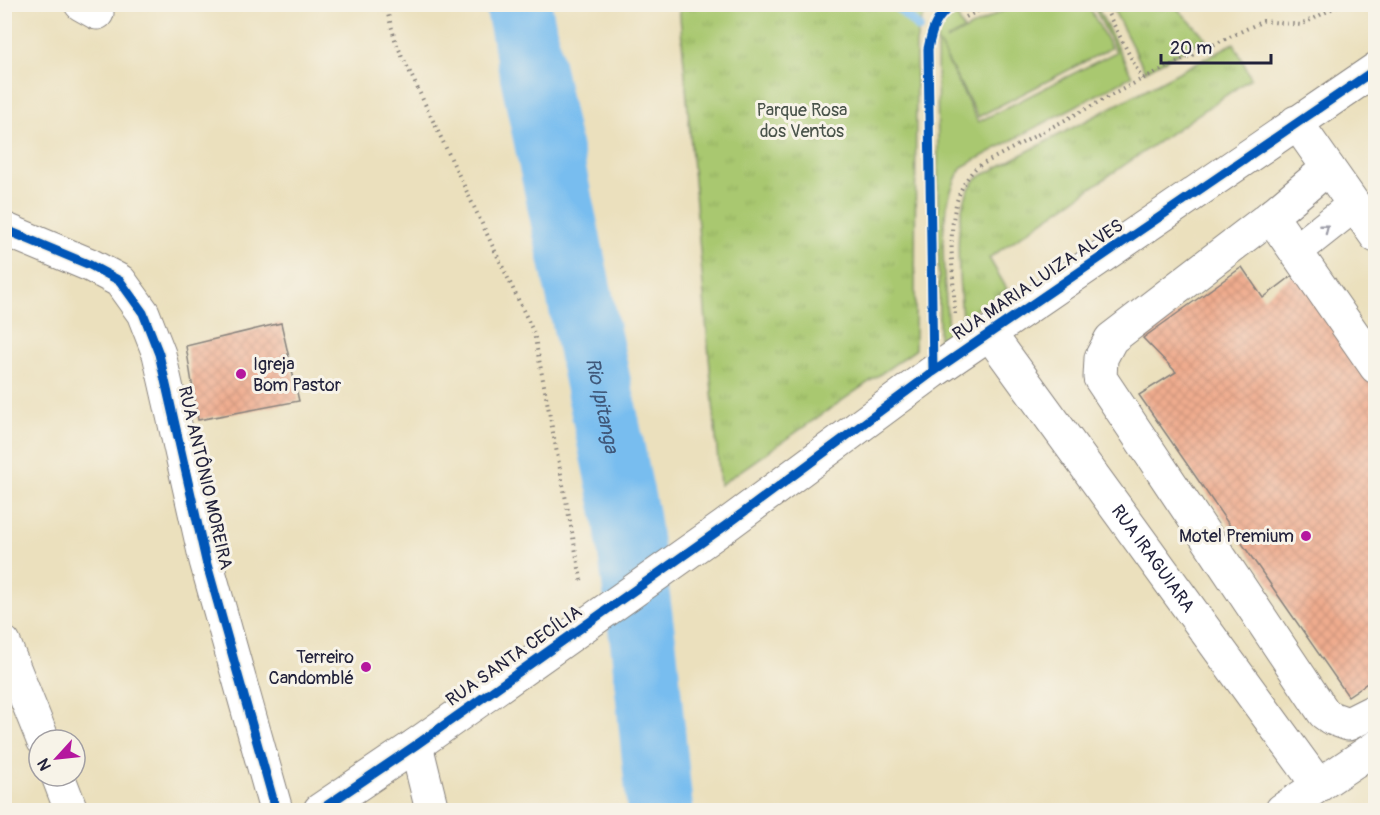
<svg xmlns="http://www.w3.org/2000/svg" width="1380" height="815" font-family="Pangolin,sans-serif">
	<defs>
		<pattern id="park-tufts" width="24" height="20" patternUnits="userSpaceOnUse" patternTransform="scale(1.5)"><rect width="24" height="20" fill="#a9c86f"/><path d="M3 7l-1-3M5 7V3M7 7l1-3M15 17l-1-3M17 17v-4M19 17l1-3" fill="none" stroke="#91ac61"/></pattern>
		<pattern id="building-cross-hatch" width="8" height="8" patternUnits="userSpaceOnUse" patternTransform="scale(1.5)"><rect width="8" height="8" fill="#efac8e"/><path d="M0 0l8 8M0 8l8-8" fill="none" stroke="#cd947b"/></pattern>
	</defs>
	<rect width="100%" height="100%" fill="#f7f3e8"/>
	<filter id="ink" filterUnits="userSpaceOnUse"><feTurbulence type="fractalNoise" baseFrequency=".0167" numOctaves="2"/><feDisplacementMap in="SourceGraphic" scale="12" xChannelSelector="R" yChannelSelector="G"/><feConvolveMatrix kernelMatrix="1 2 1 2 8 2 1 2 1" color-interpolation-filters="sRGB"/></filter>
	<filter id="wash" filterUnits="userSpaceOnUse"><feTurbulence type="fractalNoise" baseFrequency=".008" numOctaves="4" result="noise"/><feDisplacementMap in="SourceGraphic" scale="24" xChannelSelector="R" yChannelSelector="G"/><feGaussianBlur stdDeviation="1.35" result="paint"/><feColorMatrix in="noise" values="0 0 0 0 0 0 0 0 0 0 0 0 0 0 0 0 0 1.4 0 .05"/><feComposite in="paint" operator="in"/></filter>
	<g filter="url(#wash)">
		<rect width="100%" height="100%" fill="#ebe0bd"/>
		<path fill="#a9c86f" stroke="#667555" stroke-width="1.5" d="M1016,4L1088,5L1111,48L978,117L939,44L978,122L1116,52L1093,5H1096L1132,76L962,167C932,216 946,279 948,334L939,341L937,34L945,22L957,16L964,30L946,40Z"/>
		<path fill="url(#park-tufts)" stroke="#667555" stroke-width="1.5" d="M679,5H933L921,20L916,43L915,350L720,485Z
			M1111,5H1174L1206,38L1145,71Z
			M1234,43L1251,78L989,258L1007,289L962,319C960,281 949,207 977,178Z"/>
		<g fill="none" stroke-linecap="round" stroke-linejoin="round">
			<path stroke="#78bdef" stroke-width="10" d="M895,4L919,28"/>
			<path stroke="#78bdef" stroke-width="66" id="s1" d="M518,4L626,516L644,649L660,810"/>
		</g>
		<g id="blocks">
			<path fill="url(#building-cross-hatch)" d="M1242,267L1263,298L1297,272L1376,389V677L1348,696L1139,395L1176,372L1143,338Z
				M281,323L299,401L198,420L186,346Z"/>
		</g>
	</g>
	<g filter="url(#ink)">
		<use href="#blocks" fill-opacity="0" stroke="#86817c" stroke-width="1.5"/>
		<g fill="none" stroke-linecap="round" stroke-linejoin="round">
			<defs>
				<g id="minor">
					<path d="M81,4L97,13"/>
					<path d="M1296,122L1376,236"/>
					<path d="M1328,168L1271,216L1111,339L1101,358L1100,378L1324,713L1331,718L1348,724L1376,710"/>
					<path d="M1271,216L1376,367"/>
					<path d="M4,229L90,265L120,281L143,313L159,354L206,561L276,810"/>
					<path d="M1296,251L1354,205"/>
					<path id="s2" d="M989,333L1318,785"/>
					<path d="M4,643L43,740"/>
					<path d="M416,745L432,810"/>
					<path d="M58,776L71,810"/>
					<path d="M320,810L416,745L725,526L933,372L1376,69"/>
					<path d="M1282,810L1376,747"/>
				</g>
			</defs>
			<use href="#minor" stroke="#86817c" stroke-width="35"/>
			<path stroke="#86817c" stroke-width="4" stroke-dasharray="1.5 4.5" stroke-linecap="butt" d="M385,4L396,43L534,333L582,584
				M1103,4L1142,79
				M966,17L991,4
				M955,314C954,268 940,202 977,167L1142,79L1263,21L1301,25L1341,4"/>
			<use href="#minor" stroke="#fff" stroke-width="33"/>
			<defs>
				<path id="cycleway" d="M4,229L90,265L120,281L143,313L159,354L206,561L276,810
					M933,372L928,49C932,29 936,16 954,4
					M320,810L416,745L725,526L933,372L1376,69"/>
			</defs>
			<use href="#cycleway" stroke="#f7f3e8" stroke-width="13"/>
			<use href="#cycleway" stroke="#0057b8" stroke-width="9"/>
		</g>
		<defs><path id="oneway-chevron" d="M-2-3.5L2.5 0L-2 3.5" fill="none" stroke-width="1.6" stroke-linecap="round" stroke-linejoin="round" transform="scale(1.5)"/></defs>
		<use stroke="#9c9ca7" href="#oneway-chevron" transform="translate(1325 228) rotate(-38)"/>
	</g>
	<g fill="#b5179e" stroke="#f7f3e8" stroke-width="2">
		<circle cx="241" cy="374" r="6"/>
		<circle cx="1306" cy="536" r="6"/>
		<circle cx="366" cy="667" r="6"/>
	</g>
	<g text-anchor="middle" dominant-baseline="central" stroke-width="6" stroke-linejoin="round" paint-order="stroke">
		<g font-size="18" fill="#4a544b" stroke="#f7f3e8">
			<text x="802" y="110">Parque Rosa<tspan x="802" dy="21">dos Ventos</tspan></text>
		</g>
		<g font-size="18" fill="#22223b" stroke="#f7f3e8">
			<text transform="translate(1038 280) rotate(-34)">RUA MARIA LUIZA ALVES</text>
			<text transform="translate(205 478) rotate(77)">RUA ANTÔNIO MOREIRA</text>
			<text stroke="none"><textPath href="#s2" startOffset="279">RUA IRAGUIARA</textPath></text>
			<text transform="translate(514 656) rotate(-35)">RUA SANTA CECÍLIA</text>
		</g>
		<g font-size="18" fill="#22223b" stroke="#f7f3e8" text-anchor="end">
			<text x="253" y="364" text-anchor="start">Igreja<tspan x="253" dy="21">Bom Pastor</tspan></text>
			<text x="1294" y="536">Motel Premium</text>
			<text x="354" y="657">Terreiro<tspan x="354" dy="21">Candomblé</tspan></text>
		</g>
		<g font-size="20" font-style="italic" fill="#40587a" stroke="#f7f3e8">
			<text stroke="none"><textPath href="#s1" startOffset="410">Rio Ipitanga</textPath></text>
		</g>
	</g>
	<rect width="1380" height="815" fill="none" stroke="#f7f3e8" stroke-width="24"/>
	<g transform="translate(57 758) rotate(243)"><circle r="28" fill="#f7f3e8" stroke="#a29fa3" stroke-width="1.5"/>
	<path d="M0-4.5L10 22L0 15L-10 22Z" fill="#b5179e"/>
	<text y="-9" font-size="16" font-weight="bold" text-anchor="middle" fill="#22223b">N</text>
	</g>
	<path d="M1161 54v9h110v-9" fill="none" stroke="#22223b" stroke-width="3"/>
	<text x="1170" y="54" font-size="18" fill="#22223b" stroke="#f7f3e8" stroke-width="4.5" paint-order="stroke">20 m</text>
</svg>
